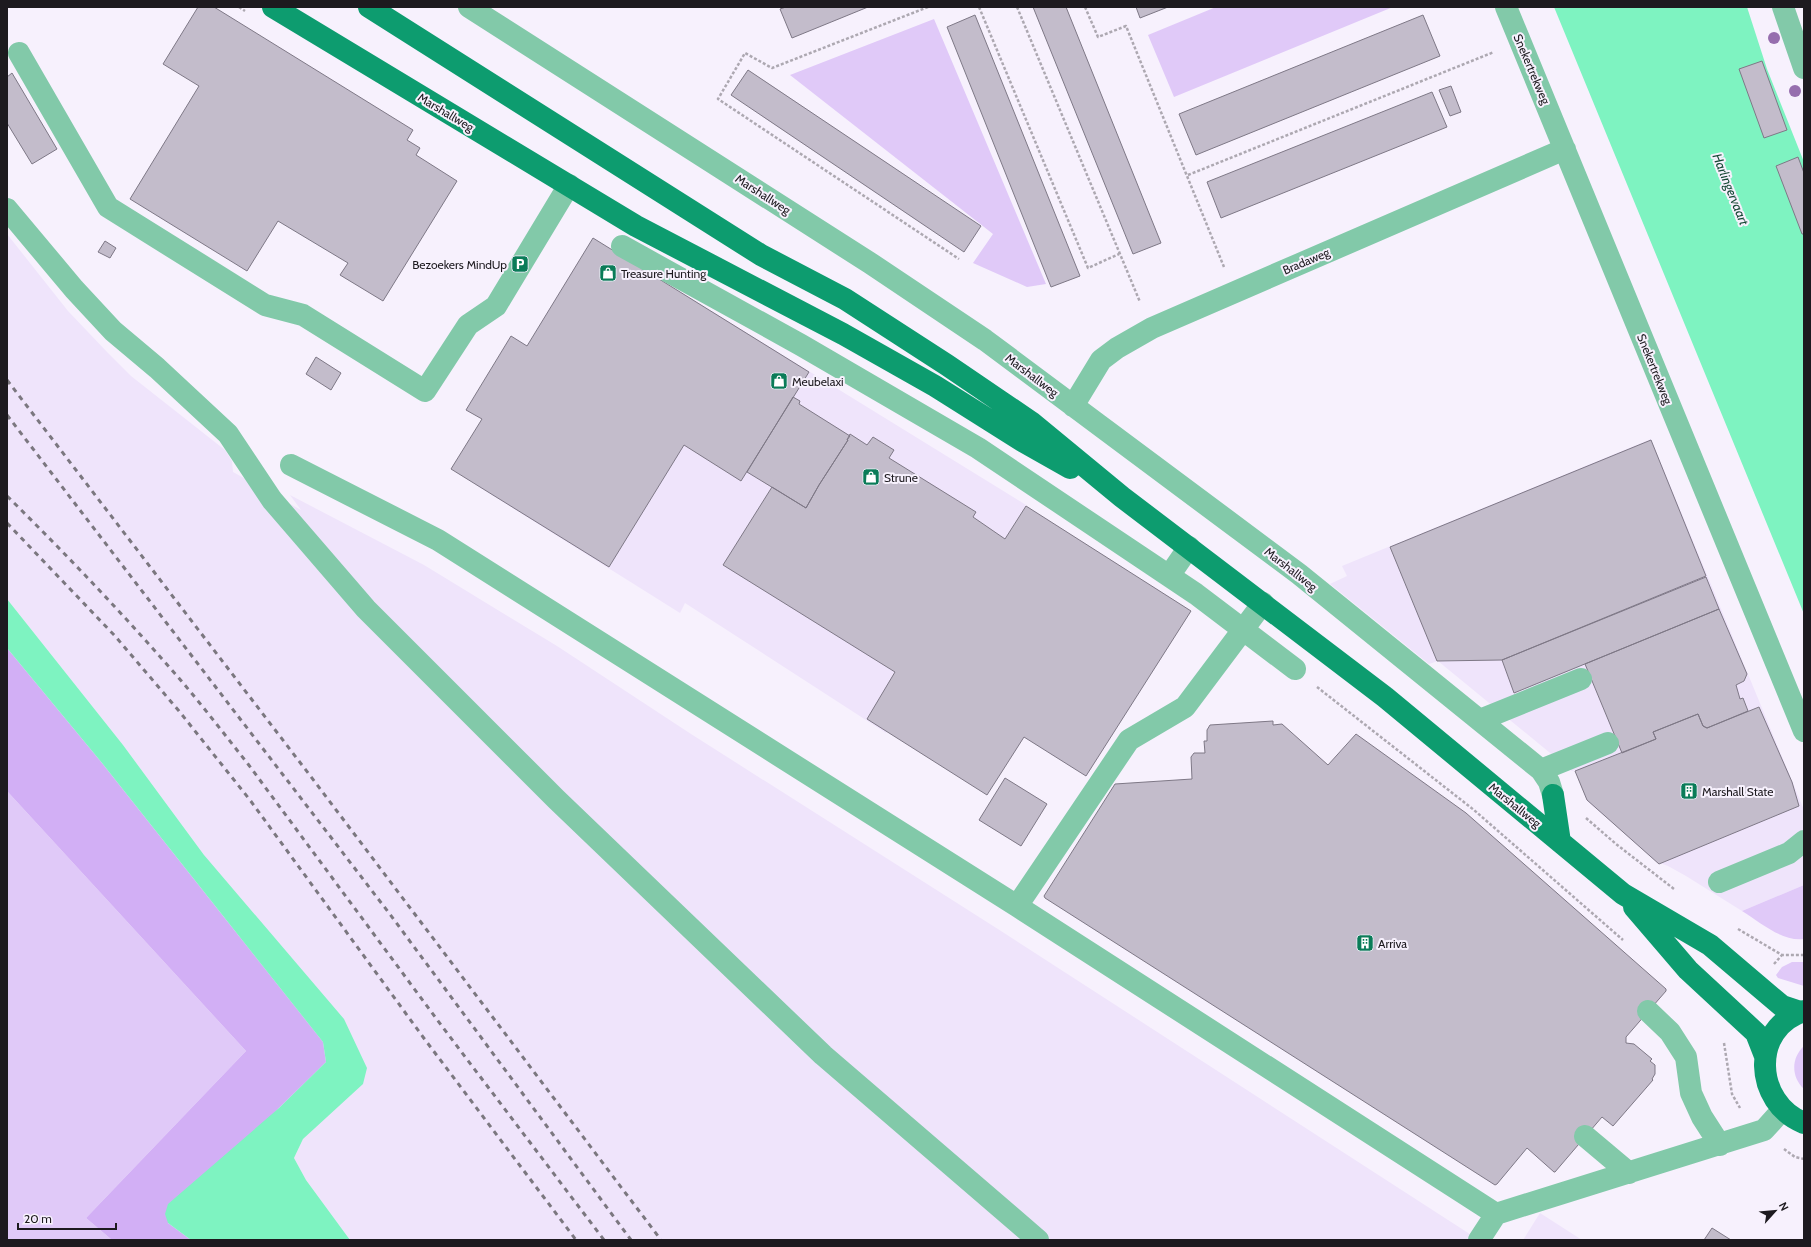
<svg xmlns="http://www.w3.org/2000/svg" width="1811" height="1247" font-family="Cabin,sans-serif">
	<rect width="100%" height="100%" fill="#f7f1fd"/>
	<path fill="#efe4fb" d="M7,234L68,311L108,353L131,376L225,450L232,461L233,472L301,510L290,495L424,565L557,646L691,734L1001,931L1479,1240H350L306,1180L294,1158L303,1139L320,1122L204,855L123,745L7,599Z
		M593,238L1026,505L886,733L685,603L680,613L476,485L536,332Z
		M1651,439L1804,810V885L1742,911L1686,876L1668,866L1660,863L1587,801L1575,770L1572,771L1438,661L1429,664L1330,584L1347,576L1342,566Z
		M1540,1213L1582,1240H1523Z"/>
	<path fill="#e0c9f8" d="M1216,7H1393L1174,97L1148,35Z
		M934,19L1046,284L1027,287L973,263L993,234L790,75Z
		M7,791L246,1051L86,1218L112,1240H7Z
		M1804,885V939C1782,942 1760,922 1742,911Z
		M1792,962H1804V986L1778,978L1776,975L1782,967Z
		M1804,1046V1089C1791,1077 1791,1058 1804,1046Z"/>
	<path fill="#d2aff5" d="M7,648L102,763L323,1042L326,1062L279,1108L168,1223L191,1240H112L86,1218L246,1051L7,791Z"/>
	<path fill="#7ef3c1" d="M1554,7H1747L1767,69L1804,162V614Z
		M7,599L123,745L204,855L344,1019L367,1068L363,1084L303,1139L294,1158L306,1180L350,1240H191L168,1223L165,1214L168,1204L279,1108L326,1062L323,1042L102,763L7,648Z"/>
	<path fill="#c3bccb" stroke="#7e7886" d="M198,7H214L413,130L407,140L420,148L416,155L457,181L383,301L340,275L348,263L278,221L247,271L130,199L199,86L163,64Z
		M786,7H868L792,38L780,9Z
		M1033,7H1066L1161,243L1133,254Z
		M1136,7H1168L1140,18Z
		M975,15L1080,276L1051,287L947,27Z
		M1423,15L1440,56L1196,155L1179,114Z
		M1762,61L1787,130L1764,138L1739,69Z
		M748,70L981,226L964,252L731,95Z
		M12,73L57,149L32,164L7,123V77Z
		M1451,86L1461,112L1450,116L1439,90Z
		M1432,92L1447,127L1221,218L1207,182Z
		M1798,157L1804,173V234H1802L1776,166Z
		M593,238L809,372L741,481L684,445L609,567L451,469L482,419L466,410L511,336L527,346Z
		M105,241L116,248L110,258L98,252Z
		M316,357L341,373L331,390L306,374Z
		M793,397L800,401L799,404L850,436L847,440H848L819,485L806,508L747,472Z
		M850,434L867,445L873,437L894,450L889,458L976,512L973,517L1005,539L1026,506L1191,611L1086,776L1024,737L987,795L867,719L895,672L723,565L772,487L806,508L819,485L848,440H847Z
		M1651,440L1706,576L1502,660L1437,661L1390,547Z
		M1706,577L1719,609L1514,693L1502,660Z
		M1719,609L1747,674L1744,681L1736,685L1740,699L1743,698L1748,711L1707,728L1703,726L1698,714L1653,732L1656,739L1622,753L1585,664Z
		M1759,707L1792,782L1799,806L1659,864L1587,800L1575,771L1656,739L1653,732L1698,714L1703,726L1707,728Z
		M1273,721V725L1282,724L1328,765L1356,734L1466,813L1666,989V991L1626,1037V1043L1634,1044L1652,1059L1650,1061L1655,1065V1074L1652,1079L1653,1080L1613,1126L1602,1117L1555,1172H1554L1527,1148L1497,1184L1495,1185L1045,898L1044,896L1115,784L1192,779L1191,757L1194,753H1205L1204,741H1207V730L1210,725Z
		M1005,778L1047,804L1021,846L979,820Z
		M1712,1228L1731,1240H1704Z"/>
	<g fill="none" stroke-linecap="round" stroke-linejoin="round">
		<path stroke="#ada8b1" stroke-width="2.5" stroke-dasharray="3 2" stroke-linecap="butt" d="M239,7L245,11
			M928,7L772,68L745,53L718,99L959,259
			M979,7L1088,268L1119,254
			M1017,7L1140,302
			M1085,7L1098,37L1126,26L1224,267
			M1188,175L1494,52
			M1317,687L1474,810L1623,940
			M1586,818L1616,844L1674,889
			M1738,929L1782,955H1804
			M1774,964L1782,955
			M1724,1043L1732,1094L1740,1108
			M1784,1149L1795,1157L1804,1159"/>
		<path stroke="#82c9a9" stroke-width="22" d="M469,7L870,263L985,340L1299,574L1541,770L1549,782L1553,795
			M1506,7L1804,731
			M1783,7L1804,68
			M19,53L108,207L265,305L303,315L425,391L468,325L496,306L569,185
			M7,209L74,289L113,331L157,368L228,434L272,500L366,609L556,799L823,1055L1038,1240
			M622,246L801,345L978,448L1196,594L1295,669
			M1073,406L1101,360L1117,348L1152,328L1565,149
			M291,465L438,540L1017,906L1496,1214L1764,1130L1782,1110
			M1169,576L1189,547
			M1480,720L1581,679
			M1541,770L1608,743
			M1719,882L1789,853L1804,841
			M1017,906L1129,740L1185,707L1263,603
			M1648,1011L1670,1032L1686,1057L1691,1093L1702,1117L1720,1145
			M1585,1136L1629,1173
			M1479,1240L1496,1214"/>
		<path stroke="#0d9c6f" stroke-width="22" d="M273,7L636,226L843,334L935,386L1024,442L1070,468
			M369,7L761,255L845,299L947,365L1031,422L1122,497L1385,697L1623,894L1710,945L1782,1006L1800,1012
			M1553,795L1560,842
			M1634,907L1688,970L1756,1033L1765,1056
			M1804,1011C1750,1028 1754,1103 1804,1123"/>
		<path stroke="#7b777f" stroke-width="3" stroke-dasharray="5 5" stroke-linecap="butt" d="M7,380L315,782L661,1240
			M7,415L389,913L631,1240
			M7,496C66,554 123,614 178,677C202,705 225,735 248,764L441,1025L604,1240
			M7,523L115,636L179,711L250,800L423,1037L576,1240"/>
	</g>
	<g fill="#966eae">
		<circle cx="1774" cy="38" r="6"/>
		<circle cx="1795" cy="91" r="6"/>
	</g>
	<defs>
		<symbol id="parking-square" viewBox="-11 -11 22 22"><rect x="-9" y="-9" width="18" height="18" rx="4" fill="#0a7c58" stroke="#f7f1fd"/><path d="M-3.5-5.5H1a3.5 3.5 0 0 1 0 7H-1V5.5H-3.5ZM-1-3.4V-.6H.8a1.4 1.4 0 0 0 0-2.8Z" fill="#fff"/></symbol>
		<symbol id="shop-square" viewBox="-11 -11 22 22"><rect x="-9" y="-9" width="18" height="18" rx="4" fill="#0a7c58" stroke="#f7f1fd"/><path d="M-5-2.5h2.3a2.7 3.5 0 0 1 5.4 0H5L5.5 6h-11ZM-1.5-2.5h3a1.5 2.3 0 0 0-3 0Z" fill="#fff"/></symbol>
		<symbol id="building-square" viewBox="-11 -11 22 22"><rect x="-9" y="-9" width="18" height="18" rx="4" fill="#0a7c58" stroke="#f7f1fd"/><path d="M-4-6H4V6H1V3H-1V6H-4ZM-2.5-4.3h1.7v1.8h-1.7ZM.8-4.3h1.7v1.8H.8ZM-2.5-1h1.7V.8h-1.7ZM.8-1h1.7V.8H.8Z" fill="#fff"/></symbol>
	</defs>
	<g fill-rule="evenodd">
		<use href="#parking-square" x="510" y="254" width="20" height="20"/>
		<use href="#shop-square" x="598" y="263" width="20" height="20"/>
		<use href="#shop-square" x="769" y="371" width="20" height="20"/>
		<use href="#shop-square" x="861" y="467" width="20" height="20"/>
		<use href="#building-square" x="1679" y="781" width="20" height="20"/>
		<use href="#building-square" x="1355" y="933" width="20" height="20"/>
	</g>
	<g text-anchor="middle" dominant-baseline="central" stroke-width="4" stroke-linejoin="round" paint-order="stroke">
		<g font-size="12" fill="#1d1a1f" stroke="#f7f1fd">
			<text transform="translate(1532 69) rotate(67)">Snekertrekweg</text>
			<text transform="translate(446 112) rotate(31)">Marshallweg</text>
			<text transform="translate(763 194) rotate(33)">Marshallweg</text>
			<text transform="translate(1306 261) rotate(-23)">Bradaweg</text>
			<text transform="translate(1655 369) rotate(68)">Snekertrekweg</text>
			<text transform="translate(1032 375) rotate(37)">Marshallweg</text>
			<text transform="translate(1291 569) rotate(38)">Marshallweg</text>
			<text transform="translate(1515 805) rotate(39)">Marshallweg</text>
		</g>
		<g font-size="12" fill="#1d1a1f" stroke="#f7f1fd" text-anchor="start">
			<text x="507" y="264" text-anchor="end">Bezoekers MindUp</text>
			<text x="621" y="273">Treasure Hunting</text>
			<text x="792" y="381">Meubelaxi</text>
			<text x="884" y="477">Strune</text>
			<text x="1702" y="791">Marshall State</text>
			<text x="1378" y="943">Arriva</text>
		</g>
		<g font-size="13" font-style="italic" fill="#164835" stroke="#f7f1fd">
			<text transform="translate(1731 189) rotate(68)">Harlingervaart</text>
		</g>
	</g>
	<rect width="1811" height="1247" fill="none" stroke="#1d1a1f" stroke-width="16"/>
	<g transform="translate(1775 1211) rotate(63)" stroke="#f7f1fd" stroke-width="3" paint-order="stroke">
	<path d="M0-3L7 15L0 10L-7 15Z" fill="#1d1a1f"/>
	<text y="-6" font-size="11" font-weight="bold" text-anchor="middle" fill="#1d1a1f">N</text>
	</g>
	<path d="M18 1223v6h98v-6" fill="none" stroke="#1d1a1f" stroke-width="2"/>
	<text x="24" y="1223" font-size="12" fill="#1d1a1f" stroke="#f7f1fd" stroke-width="3" paint-order="stroke">20 m</text>
</svg>
